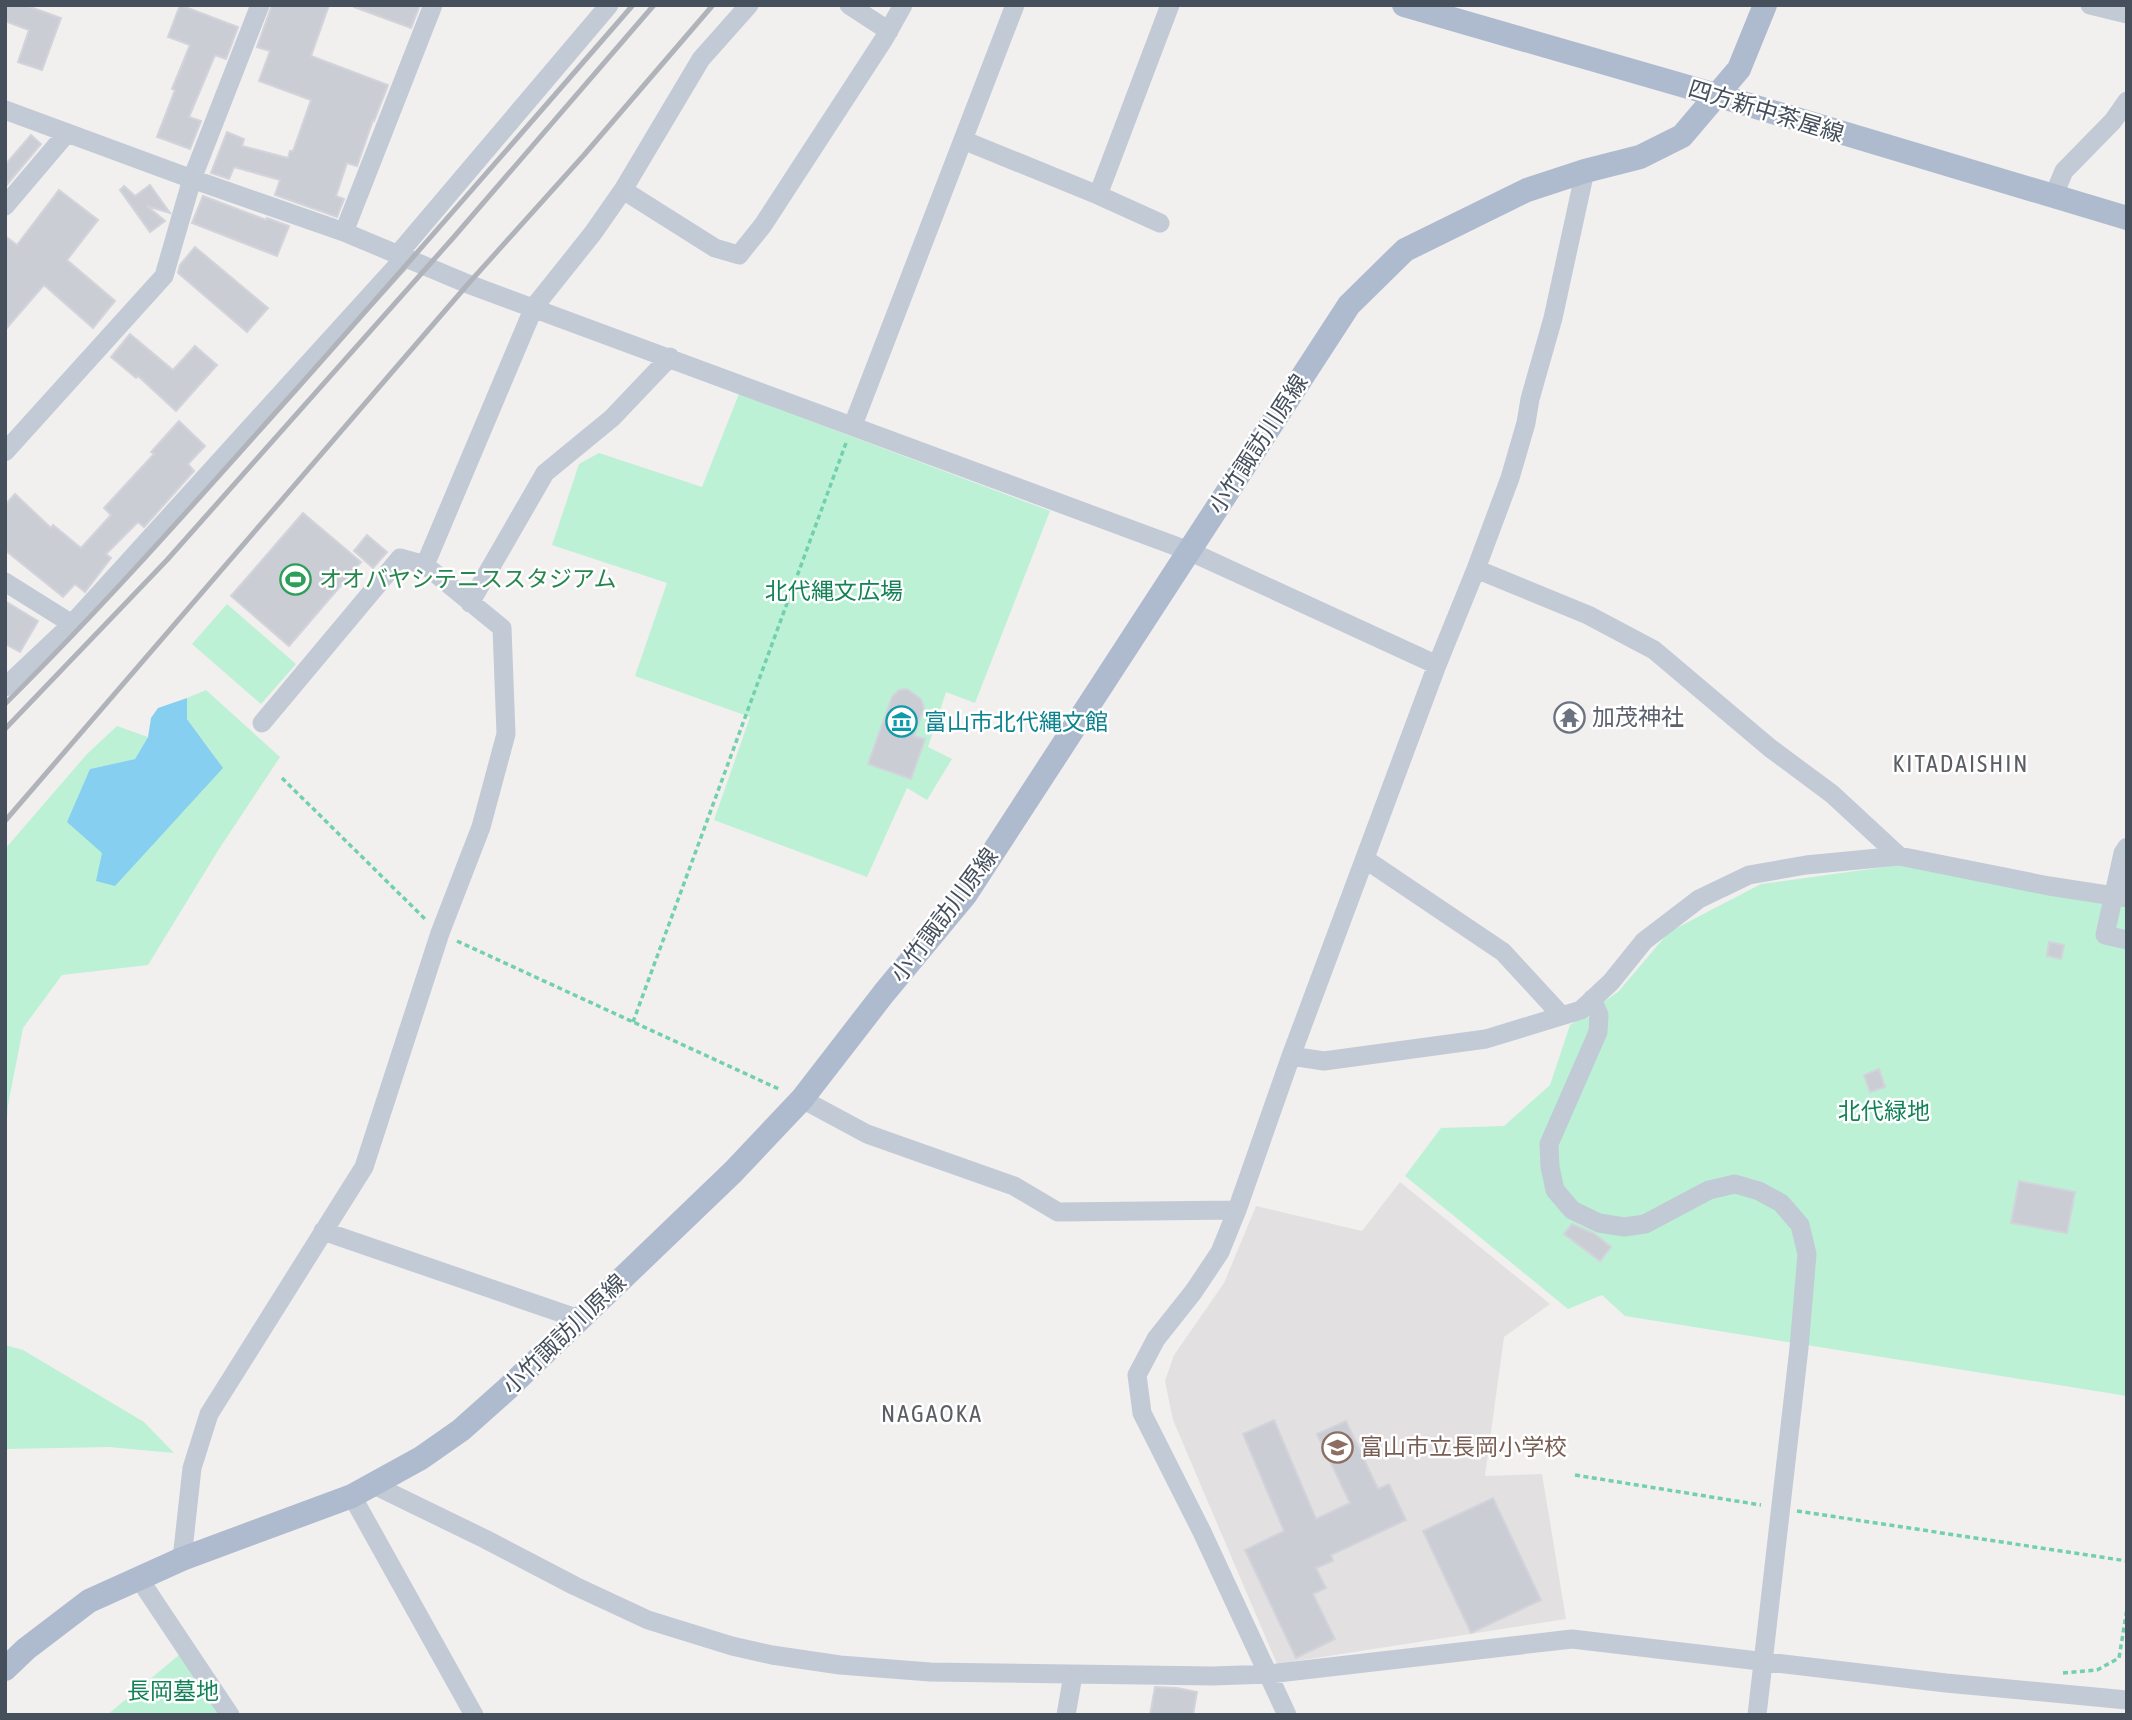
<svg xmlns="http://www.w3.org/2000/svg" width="2132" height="1720" font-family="'Asap Condensed','Noto Sans JP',sans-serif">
	<rect width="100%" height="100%" fill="#f2efef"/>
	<path fill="#e3e0e1" d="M1400,1182L1550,1304L1504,1337L1485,1476L1542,1474L1566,1619L1277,1664L1173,1420L1165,1381L1174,1355L1224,1283L1256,1206L1362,1231Z"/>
	<path fill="#bcf1d6" d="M739,394L1050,511L975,703L946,692L928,747L952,759L927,800L907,788L867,877L714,820L750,717L635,676L667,583L552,545L579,464L599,453L702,487Z
		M227,604L296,664L261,704L192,644Z
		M206,690L280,757L219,849L148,965L62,975L23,1028L8,1105L5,1143V849L87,754L117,726L148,737L135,759L90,769L166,828L203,790L213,754L187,719V698Z
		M1899,865L2127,908V1396L1625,1316L1602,1295L1568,1309L1405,1176L1441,1128L1504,1126L1550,1085L1570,1025L1618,992L1669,932L1761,884Z
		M5,1345L23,1350L144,1422L174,1453L109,1447L5,1449Z
		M179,1655L220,1715H107Z"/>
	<path fill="#87cff0" d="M187,698V719L223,768L115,886L96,881L102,853L67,822L90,769L135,759L148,737L151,718L158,708Z"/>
	<path fill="#cbcdd5" stroke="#d3d4db" stroke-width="2" d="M5,5H25L61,18L42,70L18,62L29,30L5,21Z
		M180,5L238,27L226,59L215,55L189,117L201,121L190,149L157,137L175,90L172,89L190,45L168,37Z
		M272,5H329L311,56L388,85L374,121L373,120L357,166L347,163L336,196L344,199L337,217L275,195L280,180L234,167L229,179L211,173L227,132L244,139L242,146L288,158L290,151H293L311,100L259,81L270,51L257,47Z
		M354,5H420L411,28L354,7Z
		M31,135L41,144L5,187V165Z
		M150,185L170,213L147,206L165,221L150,232L120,190L124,186L135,196Z
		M59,190L98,220L67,260L115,301L93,328L44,285L5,330V236L17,245Z
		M203,196L266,220L267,218L289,226L277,256L192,223Z
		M195,247L268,308L247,332L178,273L180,265Z
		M130,334L173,370L195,346L217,365L176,411L138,376L136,378L111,357Z
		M179,421L205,446L188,464L194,471L144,527L138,522L106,554L111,558L85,592L75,584L63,597L5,550V505L15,494L51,528L53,525L81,548L111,515L104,508L154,454L151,452Z
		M303,513L361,562L289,646L231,596Z
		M367,535L387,552L373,568L354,551Z
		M5,601L38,621L20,652L5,644Z
		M907,689L921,699L924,708L914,736L925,739L911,779L868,764L892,697L899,690Z
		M2049,942L2064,945L2061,959L2047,956Z
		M1879,1069L1885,1087L1870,1092L1864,1075Z
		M2019,1181L2075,1192L2067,1233L2011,1223Z
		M1572,1224L1595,1234L1611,1247L1600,1261L1564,1234Z
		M1274,1420L1316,1519L1350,1503L1317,1434L1346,1421L1378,1489L1389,1484L1406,1520L1331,1555L1333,1561L1316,1568L1326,1588L1313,1594L1335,1639L1296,1658L1245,1550L1284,1531L1243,1434Z
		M1493,1498L1541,1600L1471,1633L1423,1531Z
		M1155,1687L1177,1688L1197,1692L1193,1715H1150Z"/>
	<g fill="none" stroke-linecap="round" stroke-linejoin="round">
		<path stroke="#72d0ac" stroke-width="3.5" stroke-dasharray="5 3.5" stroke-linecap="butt" d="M282,778L425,919
			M457,941L781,1090
			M633,1022L846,443
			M1575,1475L1761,1505
			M1797,1511L2127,1561
			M2063,1673L2097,1670L2119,1658L2127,1609"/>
		<path stroke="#c2cad5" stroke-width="19" d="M849,5L889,31
			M2090,5L2127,14
			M5,110L192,179L344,232L468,284L1189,551L1437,665
			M963,140L1098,195L1160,223
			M623,190L715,248L739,255L763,225L884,39L903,5
			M1098,195L1170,5
			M2053,197L2064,171L2113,121L2127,101
			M5,206L67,133
			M344,232L433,5
			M399,253L609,5
			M853,425L1015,5
			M5,452L164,276L192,179L260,5
			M425,565L534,307L593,233L623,190L701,59L749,5
			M1476,569L1588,615L1654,650L1770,748L1832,794L1899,856L2049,886L2127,898
			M5,582L72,624L405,257
			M470,603L545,473L612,418L670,357
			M5,687L72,624
			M2127,847L2123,853L2105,935L2127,940
			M1365,859L1503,952L1561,1015
			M1592,999L1599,1015L1598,1032L1549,1144L1550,1167L1555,1190L1572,1210L1599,1223L1624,1227L1645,1224L1709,1190L1735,1184L1759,1191L1781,1203L1800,1225L1807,1254L1799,1348L1757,1715
			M1291,1056L1324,1061L1486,1039L1581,1010L1611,982L1644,941L1699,899L1749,875L1806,865L1899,856
			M802,1099L867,1134L1014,1186L1058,1212L1237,1210
			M323,1231L579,1319
			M374,1485L485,1539L575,1586L648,1620L732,1646L772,1655L840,1665L930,1672L1213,1676L1269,1674L1572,1639L1946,1683L2127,1700
			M352,1496L474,1715
			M182,1559L192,1468L209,1414L364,1167L440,933L481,827L506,734L502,628L425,565L400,558L262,723
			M138,1577L230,1715
			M1066,1715L1073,1675
			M1287,1715L1202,1532L1142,1413L1137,1375L1156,1339L1194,1291L1220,1252L1237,1210L1291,1056L1437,665L1476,569L1510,478L1526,423L1530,399L1553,318L1585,171"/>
		<path stroke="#aebbcf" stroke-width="24" d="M1404,5L1716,95L2127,218
			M5,1669L26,1649L89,1601L182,1559L352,1496L421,1458L461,1430L507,1389L733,1172L802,1099L884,993L966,894L1349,305L1405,250L1527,190L1585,171L1640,157L1682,136L1739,69L1765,5"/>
		<path stroke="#b1b3ba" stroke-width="5" d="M5,704C106,604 199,498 294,392C408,264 520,135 633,5
			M5,729L167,560L453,238L654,5
			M5,821L468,284L584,155L713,5"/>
	</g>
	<defs>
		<symbol id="stadium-ring" viewBox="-11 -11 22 22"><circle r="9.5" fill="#fff" stroke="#2e9e5b" stroke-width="1.5"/><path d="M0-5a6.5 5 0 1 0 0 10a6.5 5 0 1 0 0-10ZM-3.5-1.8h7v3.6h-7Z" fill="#2e9e5b"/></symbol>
		<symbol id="temple-ring" viewBox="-11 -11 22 22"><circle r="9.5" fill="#fff" stroke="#6b7280" stroke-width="1.5"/><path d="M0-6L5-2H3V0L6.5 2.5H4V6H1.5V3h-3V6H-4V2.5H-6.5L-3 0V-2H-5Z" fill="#6b7280"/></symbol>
		<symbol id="museum-ring" viewBox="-11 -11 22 22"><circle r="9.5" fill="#fff" stroke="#0f9aa8" stroke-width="1.5"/><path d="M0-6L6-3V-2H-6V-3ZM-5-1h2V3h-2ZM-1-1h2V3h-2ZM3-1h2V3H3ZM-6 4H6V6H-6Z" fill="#0f9aa8"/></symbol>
		<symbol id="school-ring" viewBox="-11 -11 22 22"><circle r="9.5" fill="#fff" stroke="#8d6e63" stroke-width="1.5"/><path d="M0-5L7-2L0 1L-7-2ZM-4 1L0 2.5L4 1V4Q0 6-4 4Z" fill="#8d6e63"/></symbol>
	</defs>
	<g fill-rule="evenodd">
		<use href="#stadium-ring" x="278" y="562" width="35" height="35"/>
		<use href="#temple-ring" x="1552" y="700" width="35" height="35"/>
		<use href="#museum-ring" x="884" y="704" width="35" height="35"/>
		<use href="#school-ring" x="1320" y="1430" width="35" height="35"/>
	</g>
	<g text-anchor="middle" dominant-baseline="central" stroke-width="5" stroke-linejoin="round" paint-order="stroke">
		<g font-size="23" fill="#46505d" stroke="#fff">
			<text transform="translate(1766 111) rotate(17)">四方新中茶屋線</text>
			<text transform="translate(1258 444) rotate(-57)">小竹諏訪川原線</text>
			<text transform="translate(944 915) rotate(-53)">小竹諏訪川原線</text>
			<text transform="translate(564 1334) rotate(-44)">小竹諏訪川原線</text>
		</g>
		<g font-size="23" fill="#27864d" stroke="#fff" text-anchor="start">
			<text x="319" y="579">オオバヤシテニススタジアム</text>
		</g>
		<g font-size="23" fill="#138256" stroke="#fff">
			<text x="834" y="591">北代縄文広場</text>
			<text x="1884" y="1111">北代緑地</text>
			<text x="173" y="1691">長岡墓地</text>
		</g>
		<g font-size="23" fill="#5b616d" stroke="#fff" text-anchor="start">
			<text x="1592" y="717">加茂神社</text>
		</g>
		<g font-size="23" fill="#0d838f" stroke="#fff" text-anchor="start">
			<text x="924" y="722">富山市北代縄文館</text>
		</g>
		<g font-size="23" fill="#785e54" stroke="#fff" text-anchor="start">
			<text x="1360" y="1447">富山市立長岡小学校</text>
		</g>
		<g font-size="24" letter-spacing="2" fill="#5b5e64" stroke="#fff">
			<text x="1961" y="763">KITADAISHIN</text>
			<text x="932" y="1413">NAGAOKA</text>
		</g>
	</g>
	<rect width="2132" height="1720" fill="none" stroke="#46505d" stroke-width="14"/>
</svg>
